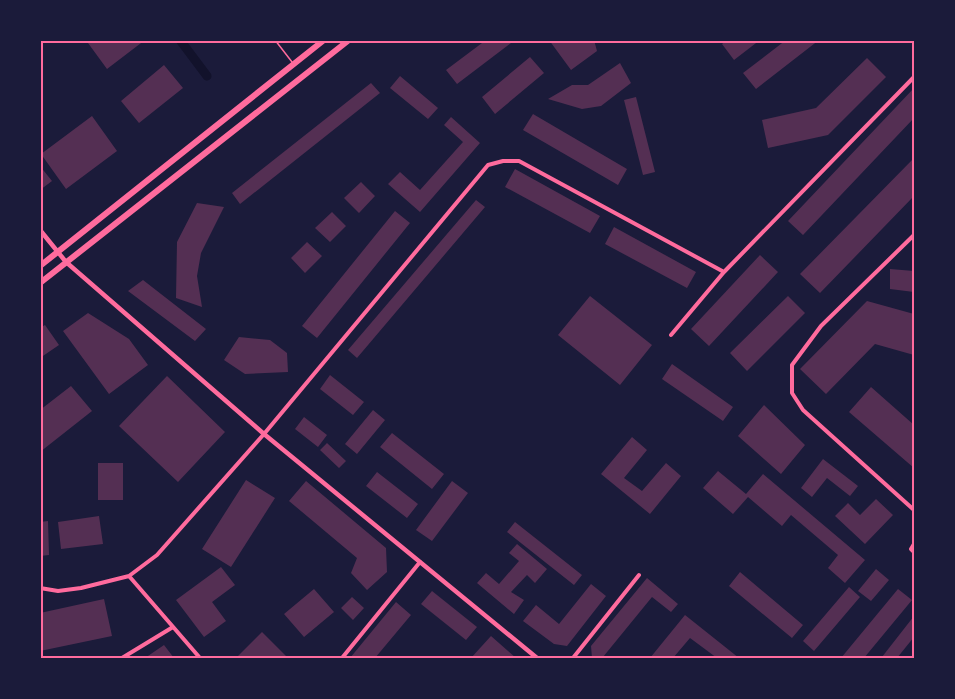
<svg xmlns="http://www.w3.org/2000/svg" width="955" height="699" font-family="Manrope,sans-serif">
	<rect width="100%" height="100%" fill="#1b1b3a"/>
	<g fill="none" stroke-linecap="round" stroke-linejoin="round">
		<path stroke="#12122b" stroke-width="9" d="M180,40L207,76"/>
	</g>
	<path fill="#542f53" d="M91,40H145L107,69L88,43Z
		M486,40H515L457,84L446,70Z
		M549,40H594L597,51L571,70Z
		M727,40H760L734,60L722,44Z
		M786,40H819L756,89L743,73Z
		M530,57L544,73L495,114L482,97Z
		M867,58L886,77L828,135L768,148L762,120L816,108Z
		M620,63L631,83L601,106L582,109L548,99L572,85H588Z
		M164,65L183,88L139,123L121,101Z
		M400,76L438,108L428,119L390,88Z
		M371,83L380,93L240,204L232,193Z
		M914,88V118L803,235L788,221Z
		M636,97L655,172L643,175L624,100Z
		M533,114L627,169L618,185L523,130Z
		M92,116L117,151L66,189L41,154Z
		M451,117L480,143L420,212L388,184L400,172L420,190L463,142L444,125Z
		M914,158V196L820,293L800,274Z
		M40,166L52,181L40,190Z
		M515,169L600,216L590,233L505,187Z
		M361,182L375,196L359,213L344,198Z
		M476,200L485,207L357,358L348,350Z
		M197,203L224,207L201,253L197,276L202,307L176,298L177,242Z
		M395,211L410,223L317,338L302,326Z
		M332,212L346,226L330,242L315,228Z
		M614,227L696,272L687,288L605,244Z
		M307,242L322,256L305,273L291,258Z
		M760,255L778,272L709,346L691,329Z
		M890,269L914,271V292L890,289Z
		M143,280L206,329L195,341L128,291Z
		M590,296L652,345L620,385L558,335Z
		M788,296L805,313L747,371L730,353Z
		M867,301L914,314V355L875,344L826,394L800,369Z
		M88,313L129,339L148,365L109,394L63,331Z
		M45,325L59,345L40,358V328Z
		M239,337L270,340L287,353L288,372L245,374L224,360Z
		M672,364L733,407L723,421L662,379Z
		M330,375L364,402L353,415L320,389Z
		M167,376L225,432L178,482L119,426Z
		M71,386L92,411L40,452V410Z
		M871,387L914,425V468L849,412Z
		M764,405L805,445L781,474L738,436Z
		M373,410L385,420L357,454L345,444Z
		M304,417L327,435L318,447L295,429Z
		M392,433L444,474L432,489L380,447Z
		M632,437L647,450L624,478L642,491L666,463L681,476L650,514L601,474Z
		M327,443L346,461L339,468L320,450Z
		M823,459L858,486L850,496L827,478L812,497L801,488Z
		M98,463H123V500H98Z
		M718,471L746,494L763,474L865,560L845,583L828,568L838,555L791,515L782,526L748,497L733,514L703,488Z
		M377,472L418,504L407,518L366,486Z
		M246,480L275,498L231,567L202,549Z
		M306,481L386,548L387,572L367,590L351,573L357,558L289,501Z
		M452,481L468,493L432,541L416,530Z
		M876,499L893,515L865,544L835,516L848,503L860,515Z
		M99,516L103,544L61,549L58,522Z
		M48,521L49,555L40,556V522Z
		M515,522L582,575L574,585L507,532Z
		M517,544L547,569L535,583L527,575L511,592L524,600L514,614L477,583L486,573L499,584L519,561L509,553Z
		M221,567L235,585L212,602L226,621L204,637L176,600Z
		M876,569L889,580L871,601L858,591Z
		M740,572L803,625L792,638L729,586Z
		M647,578L678,604L671,612L652,597L603,657L606,658H592L591,646Z
		M591,584L606,596L567,646L554,644L523,621L536,605L559,624Z
		M849,587L860,597L814,651L803,641Z
		M314,589L334,612L304,637L284,614Z
		M898,589L912,600L864,658H841Z
		M432,591L477,627L466,640L421,604Z
		M352,597L364,608L353,620L341,608Z
		M104,599L112,636L40,651V613Z
		M396,602L411,615L375,658H350Z
		M685,615L739,658H717L690,638L673,658H650Z
		M914,616V637L897,658H883L882,657Z
		M262,632L288,658H239L237,657Z
		M491,636L516,658H471Z
		M164,645L174,658H145Z"/>
	<g fill="none" stroke-linecap="round" stroke-linejoin="round">
		<path stroke="#ff6b9d" stroke-width="1.5" d="M275,40L292,62"/>
		<path stroke="#ff6b9d" stroke-width="4" d="M914,235L821,326L792,365V393L803,410L914,510
			M671,335L724,272L914,77
			M914,544L911,549L914,552
			M129,576L200,658
			M40,588L58,591L81,588L129,576L157,555L264,434L488,165L503,161H519L724,272
			M122,658L173,627
			M342,658L420,562
			M573,658L639,575"/>
		<path stroke="#ff6b9d" stroke-width="4.5" d="M40,230L66,262L264,434L537,658"/>
		<path stroke="#ff6b9d" stroke-width="6" d="M40,266L324,40
			M40,283L349,40"/>
	</g>
	<rect width="955" height="699" fill="none" stroke="#1b1b3a" stroke-width="84"/>
	<rect x="42" y="42" width="871" height="615" fill="none" stroke="#ff6b9d" stroke-width="2"/>
</svg>
